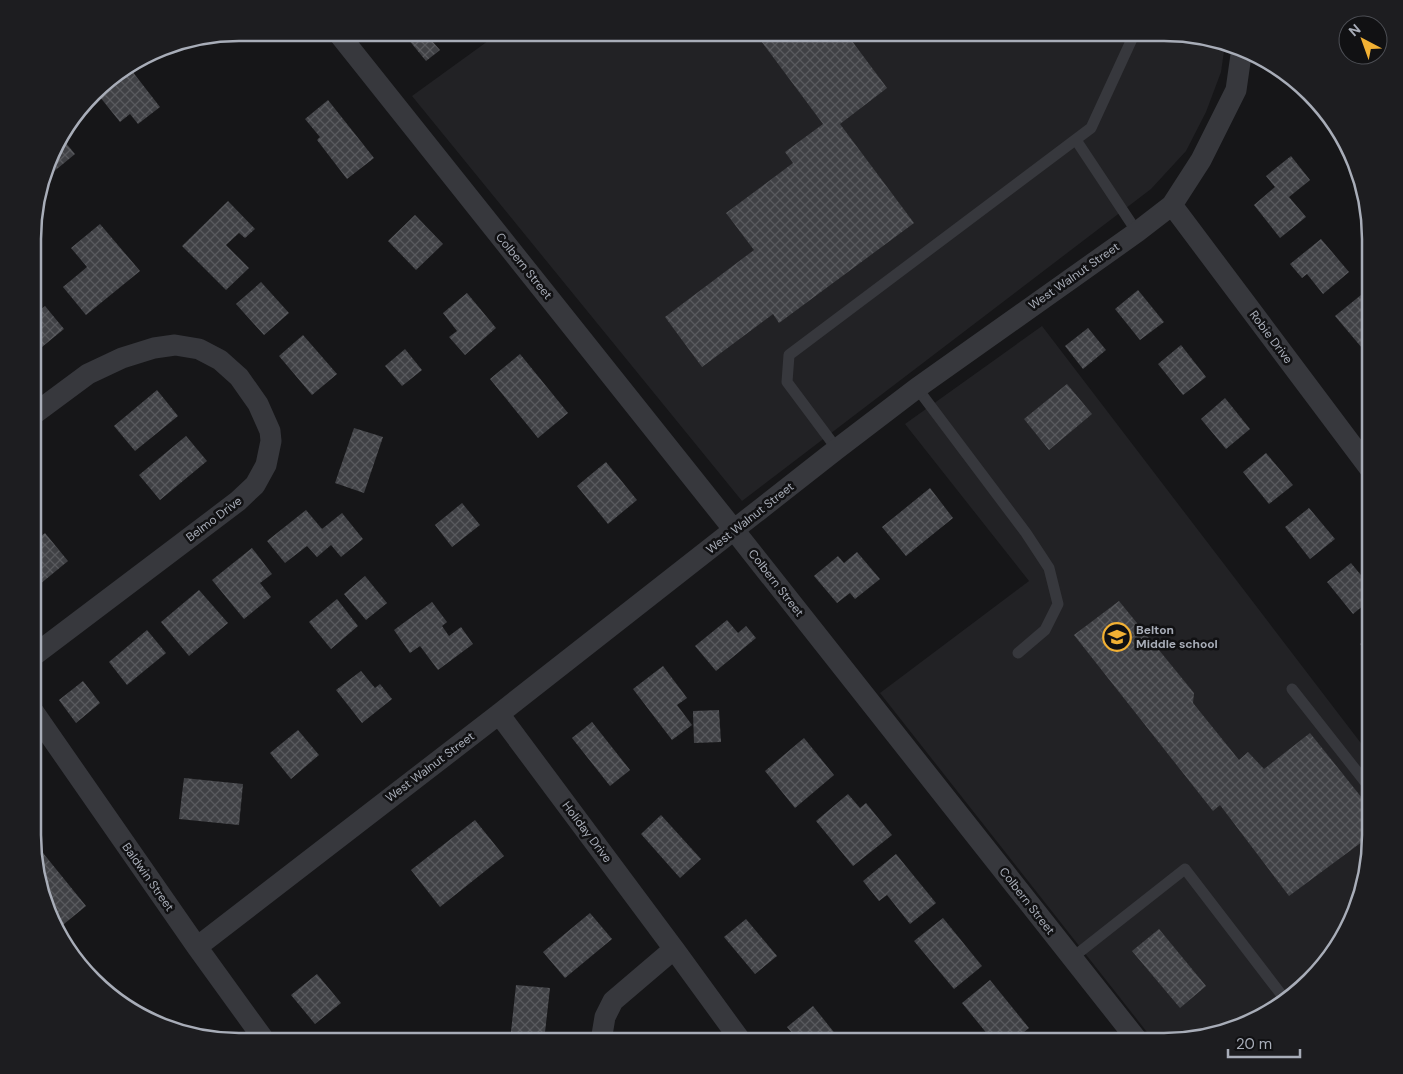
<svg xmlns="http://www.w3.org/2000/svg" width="1403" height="1074" font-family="'DM Sans',sans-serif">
	<defs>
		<pattern id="building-cross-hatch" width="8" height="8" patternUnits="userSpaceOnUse" patternTransform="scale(1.25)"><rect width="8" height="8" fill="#404145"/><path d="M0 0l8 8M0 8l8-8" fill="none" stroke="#595a5e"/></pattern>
	</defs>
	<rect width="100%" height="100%" fill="#161618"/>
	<path fill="#222225" d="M499,33H1177L1225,44L1221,72L1206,112L1186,151L1151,189L742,501L412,96Z
		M1042,326L1370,755V848L1355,914L1319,971L1255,1020L1163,1041H1154L880,693L1029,581L905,424Z"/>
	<path fill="url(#building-cross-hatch)" d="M403,33H437L440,35L432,41L440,50L426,61Z
		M755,33H846L887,88L840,124L914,223L779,323L773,314L702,367L665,317L754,250L726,213L793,163L785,152L823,124Z
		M132,71L160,107L138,124L130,114L120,122L96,92L113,78L117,83Z
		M328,100L374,158L347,179L317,140L320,137L305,119Z
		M60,136L75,154L46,178Z
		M1291,156L1310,180L1289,197L1306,217L1280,238L1254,205L1275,187L1266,176Z
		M228,201L255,229L245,238L239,233L226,245L249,268L226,290L182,246Z
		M415,215L443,244L416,270L388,241Z
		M100,224L140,271L86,315L63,287L87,267L71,248Z
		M1321,239L1349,272L1323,294L1307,274L1302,278L1290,264Z
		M261,282L289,313L264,335L236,304Z
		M1138,290L1164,322L1140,340L1115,309Z
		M467,293L496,328L465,355L449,337L457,331L443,313Z
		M1361,295L1370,306V341L1362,348L1335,316Z
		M45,306L64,329L37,351L34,347V315Z
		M1088,328L1106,350L1083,369L1065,346Z
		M303,335L337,374L312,395L279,356Z
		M1181,345L1206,377L1183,395L1158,364Z
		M405,349L422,370L402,386L385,366Z
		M520,354L568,413L538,438L490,379Z
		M1067,384L1092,414L1049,450L1024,419Z
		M157,390L178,416L135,451L114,426Z
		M1225,398L1250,429L1226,449L1201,419Z
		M354,428L383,437L364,493L335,483Z
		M186,436L207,461L160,500L139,475Z
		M1266,453L1293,485L1269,504L1243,472Z
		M606,462L637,500L608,524L577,486Z
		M930,488L953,518L906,556L882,527Z
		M462,503L480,525L452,547L435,525Z
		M1309,508L1335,539L1310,559L1285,527Z
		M306,510L322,529L342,513L363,539L341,557L331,545L317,557L307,546L285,563L267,541Z
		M45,533L68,561L34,589V542Z
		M252,548L272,574L260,583L271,597L244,619L212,580Z
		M857,552L880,579L855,599L850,593L837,603L814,576L838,556L844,563Z
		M1351,563L1370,586V600L1353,614L1327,582Z
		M365,576L387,603L366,620L344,594Z
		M199,590L228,623L189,656L161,622Z
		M337,599L358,626L331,649L309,622Z
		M1119,601L1194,693L1193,703L1239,760L1248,752L1264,769L1310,733L1370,808V836L1289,896L1220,805L1213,811L1074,635Z
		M432,602L447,622L442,626L449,636L461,627L473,644L438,670L420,646L410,653L394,630Z
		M727,620L738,633L746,626L756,638L716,671L695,646Z
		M147,630L166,653L127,685L109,662Z
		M1370,636V657L1360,644Z
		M663,666L687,698L677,705L692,725L672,740L633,689Z
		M361,671L375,688L380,684L392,699L362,723L336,690Z
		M83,681L100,703L76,723L59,700Z
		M719,710L721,742L694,743L693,711Z
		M592,722L630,770L610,786L572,738Z
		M298,730L319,755L291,779L270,753Z
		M804,738L834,775L795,808L765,771Z
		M184,778L243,784L239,825L179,819Z
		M848,794L860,808L866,803L892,835L853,866L816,821Z
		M661,815L701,859L680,878L641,834Z
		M475,820L504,856L440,907L411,870Z
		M43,853L86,906L59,928L52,920L36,859Z
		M896,854L936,903L910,924L887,895L879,901L863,881Z
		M590,913L612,939L565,978L543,952Z
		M943,918L982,966L954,989L914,941Z
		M746,919L777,956L755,974L724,937Z
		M1159,929L1206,986L1180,1008L1132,951Z
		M317,974L341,1003L315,1024L291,995Z
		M100,980L115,997V998L103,990L97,982Z
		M990,980L1029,1028L1013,1041H993L962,1003Z
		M516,985L550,988L544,1041H510Z
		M813,1006L841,1041H799L787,1027Z"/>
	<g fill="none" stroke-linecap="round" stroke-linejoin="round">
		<path stroke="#37383d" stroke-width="11" d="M1076,140L1137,232
			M917,388L1026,533L1049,568L1058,604L1045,630L1018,653
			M837,449L787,382L789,355L1091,128L1132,39L1128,33
			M1292,689L1370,788
			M1072,958L1185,869L1284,998"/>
		<path stroke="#37383d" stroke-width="21" d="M338,33L734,530L1138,1041
			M1172,205L1370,469
			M33,656L238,501L255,485L266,465L271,441L270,431L258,404L239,377L220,360L199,349L175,345L154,348L122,358L88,374L34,414
			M33,711L197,947L265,1041
			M499,714L674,949
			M197,947L499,714L837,449L917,388L1137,232L1172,205L1201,160L1236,90L1242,48
			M601,1041L605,1017L613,1001L674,949L741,1041"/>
	</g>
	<defs>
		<symbol id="school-ring" viewBox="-11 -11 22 22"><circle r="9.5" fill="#111113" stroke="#f2b134" stroke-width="1.5"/><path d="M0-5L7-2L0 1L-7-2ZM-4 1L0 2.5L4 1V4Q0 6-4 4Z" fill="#f2b134"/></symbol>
	</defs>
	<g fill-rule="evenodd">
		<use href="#school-ring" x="1101" y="621" width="32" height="32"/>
	</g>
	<g text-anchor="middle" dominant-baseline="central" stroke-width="5" stroke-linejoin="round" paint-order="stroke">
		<g font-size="12" fill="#a8adb8" stroke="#111113">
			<text transform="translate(524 266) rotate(51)">Colbern Street</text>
			<text transform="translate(1074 276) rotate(-35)">West Walnut Street</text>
			<text transform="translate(1271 337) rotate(53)">Robie Drive</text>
			<text transform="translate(750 518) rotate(-38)">West Walnut Street</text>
			<text transform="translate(214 519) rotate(-37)">Belmo Drive</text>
			<text transform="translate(776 583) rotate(52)">Colbern Street</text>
			<text transform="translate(430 767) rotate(-37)">West Walnut Street</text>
			<text transform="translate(587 832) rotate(53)">Holiday Drive</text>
			<text transform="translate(148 877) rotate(55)">Baldwin Street</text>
			<text transform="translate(1027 901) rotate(52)">Colbern Street</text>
		</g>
		<g font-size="12" font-weight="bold" fill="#a8adb8" stroke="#111113" text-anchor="start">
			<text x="1136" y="630">Belton<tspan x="1136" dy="14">Middle school</tspan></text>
		</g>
	</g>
	<path d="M0 0H1403V1074H0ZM239 41H1164A198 198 0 0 1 1362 239V835A198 198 0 0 1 1164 1033H239A198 198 0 0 1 41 835V239A198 198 0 0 1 239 41Z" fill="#1d1d20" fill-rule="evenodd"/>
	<path fill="none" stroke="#a8adb8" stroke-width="2.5" d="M239 41H1164A198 198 0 0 1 1362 239V835A198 198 0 0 1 1164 1033H239A198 198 0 0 1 41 835V239A198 198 0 0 1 239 41Z"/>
	<g transform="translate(1363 40) rotate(319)"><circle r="24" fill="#111113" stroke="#4d4f55"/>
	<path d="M0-4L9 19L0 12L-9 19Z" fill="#f2b134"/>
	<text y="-8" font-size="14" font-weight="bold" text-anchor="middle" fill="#a8adb8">N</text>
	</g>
	<path d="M1228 1049v8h72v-8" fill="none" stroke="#a8adb8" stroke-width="2.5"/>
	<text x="1236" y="1049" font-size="15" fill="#a8adb8" stroke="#111113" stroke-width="4" paint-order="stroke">20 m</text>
</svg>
